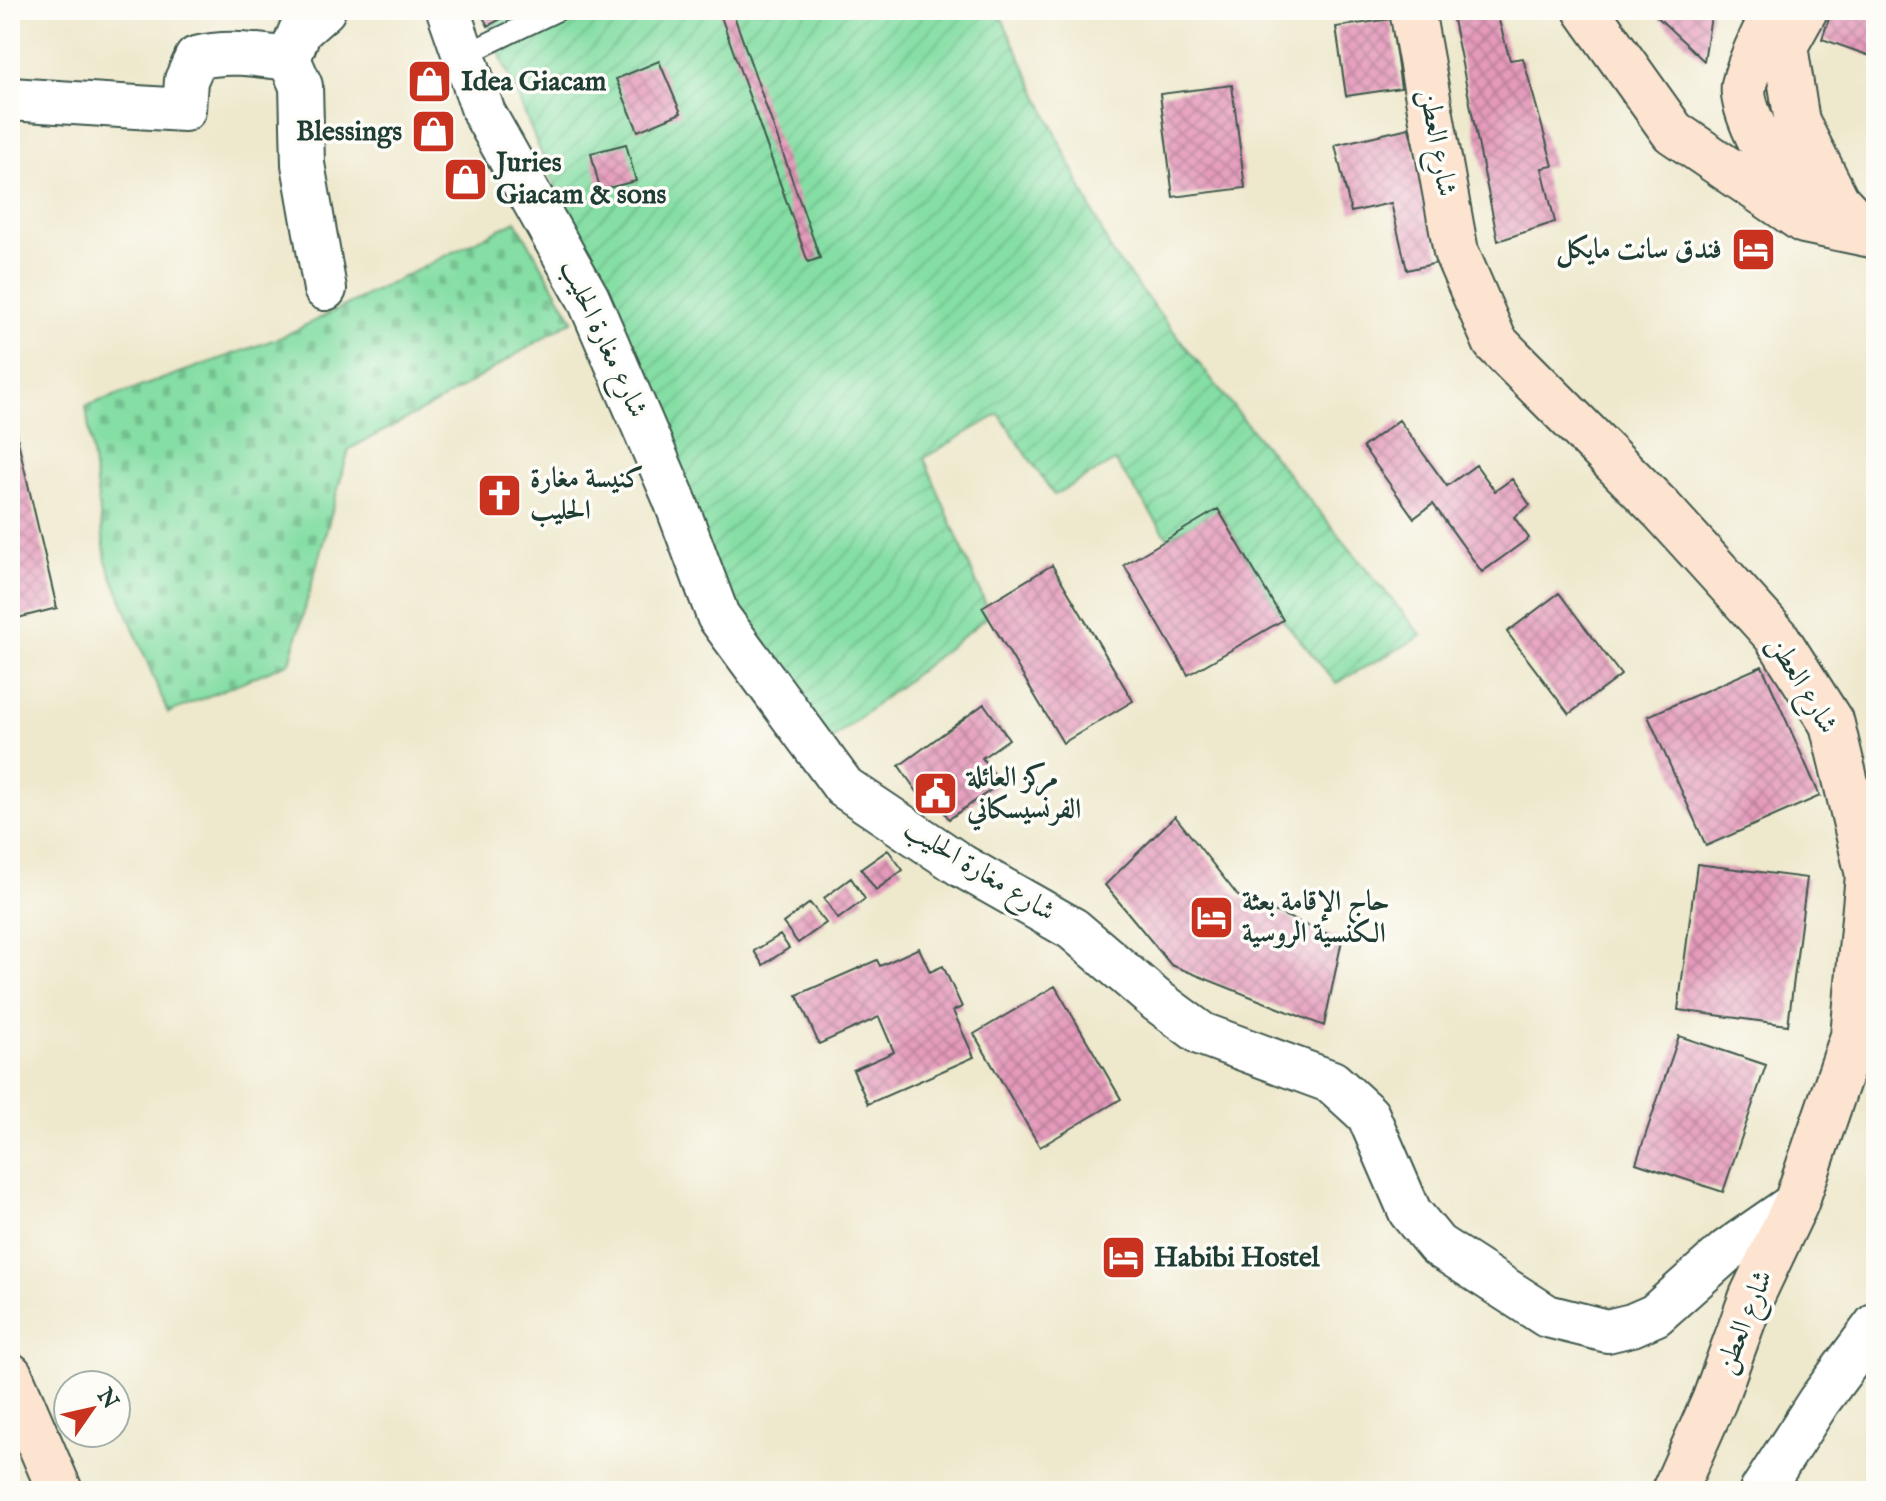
<svg xmlns="http://www.w3.org/2000/svg" width="1886" height="1501" font-family="'IM FELL English',Amiri,serif">
	<defs>
		<pattern id="cemetery-stones" width="16" height="16" patternUnits="userSpaceOnUse" patternTransform="scale(2)"><rect width="16" height="16" fill="#85dea4"/><path d="M2 7V4a2 2 0 0 1 4 0v3zM10 15v-3a2 2 0 0 1 4 0v3z" fill="#72bf8e"/></pattern>
		<pattern id="garden-furrows" width="10" height="10" patternUnits="userSpaceOnUse" patternTransform="scale(2)"><rect width="10" height="10" fill="#85dea4"/><path d="M-1 1l2-2M0 10L10 0M9 11l2-2" fill="none" stroke="#72bf8e"/></pattern>
		<pattern id="building-cross-hatch" width="8" height="8" patternUnits="userSpaceOnUse" patternTransform="scale(2)"><rect width="8" height="8" fill="#e59abb"/><path d="M0 0l8 8M0 8l8-8" fill="none" stroke="#b97f99"/></pattern>
	</defs>
	<rect width="100%" height="100%" fill="#fdfcf7"/>
	<filter id="ink" filterUnits="userSpaceOnUse"><feTurbulence type="fractalNoise" baseFrequency=".0125" numOctaves="2"/><feDisplacementMap in="SourceGraphic" scale="16" xChannelSelector="R" yChannelSelector="G"/><feConvolveMatrix kernelMatrix="1 2 1 2 8 2 1 2 1" color-interpolation-filters="sRGB"/></filter>
	<filter id="wash" filterUnits="userSpaceOnUse"><feTurbulence type="fractalNoise" baseFrequency=".006" numOctaves="4" result="noise"/><feDisplacementMap in="SourceGraphic" scale="32" xChannelSelector="R" yChannelSelector="G"/><feGaussianBlur stdDeviation="1.8" result="paint"/><feColorMatrix in="noise" values="0 0 0 0 0 0 0 0 0 0 0 0 0 0 0 0 0 1.4 0 .05"/><feComposite in="paint" operator="in"/></filter>
	<g filter="url(#wash)">
		<rect width="100%" height="100%" fill="#eee8cc"/>
		<path fill="url(#cemetery-stones)" stroke="#528e6c" stroke-width="2" d="M516,221L573,320L437,403L349,449L290,662L168,713L106,561L86,406L282,337Z"/>
		<path fill="url(#garden-furrows)" stroke="#528e6c" stroke-width="2" d="M517,10H998L1112,253L1254,433L1422,636L1336,683L1283,620L1219,510L1168,538L1115,461L1054,495L999,414L924,458L990,615L822,747L735,617L488,26Z"/>
		<g id="blocks">
			<path fill="url(#building-cross-hatch)" d="M479,10H517L488,26Z
				M722,10H732L820,258L808,262L719,11Z
				M1451,10H1496L1510,60L1523,58L1553,166L1542,168L1555,222L1498,241Z
				M1650,10H1712L1704,61Z
				M1832,10H1876V58L1822,39Z
				M1391,19L1401,88L1346,96L1336,27Z
				M659,61L681,113L638,131L616,79Z
				M1232,85L1245,188L1173,197L1160,94Z
				M1409,128L1441,262L1407,270L1391,203L1351,212L1335,145Z
				M626,144L636,181L600,190L591,153Z
				M10,407L57,608L10,620Z
				M1399,420L1447,486L1476,465L1495,491L1512,479L1530,505L1514,517L1529,538L1482,572L1433,504L1414,518L1363,447Z
				M1218,509L1283,620L1188,675L1124,565Z
				M1052,565L1133,701L1063,743L982,607Z
				M1559,593L1621,675L1569,714L1507,632Z
				M1762,666L1820,796L1706,846L1648,716Z
				M984,704L1009,739L982,758L1001,783L949,819L929,790L920,796L899,766Z
				M1175,816L1238,896L1342,940L1324,1026L1171,965L1105,885Z
				M888,850L903,870L876,890L861,869Z
				M1697,864L1807,878L1788,1025L1678,1010Z
				M851,878L865,899L838,919L824,898Z
				M810,903L826,923L798,943L783,923Z
				M780,935L789,948L763,965L754,951Z
				M919,948L930,972L943,966L962,1007L953,1011L974,1057L868,1104L853,1070L894,1052L879,1017L819,1044L797,995L877,960L880,966Z
				M1055,986L1121,1099L1040,1147L974,1034Z
				M1679,1036L1766,1065L1723,1192L1636,1163Z"/>
		</g>
	</g>
	<g filter="url(#ink)">
		<use href="#blocks" fill-opacity="0" stroke="#3e574b" stroke-width="2"/>
		<g fill="none" stroke-linecap="round" stroke-linejoin="round">
			<defs>
				<path id="lane" d="M462,56L558,10"/>
				<path id="street" d="M324,10L300,31L289,59L301,86L303,164L325,289
					M448,10L484,113L588,298L674,498L718,616L844,787L962,866L1073,929L1156,1000L1202,1034L1332,1082L1368,1115L1410,1212L1437,1245L1547,1316L1607,1331L1632,1325L1655,1315L1728,1250L1796,1203
					M10,99L184,110L186,80L196,58C227,50 258,55 289,59
					M1761,1491L1819,1401L1876,1324"/>
				<path id="secondary" d="M1412,10L1456,252L1495,342L1662,510L1776,636L1832,724L1868,875L1853,1036L1796,1203L1752,1296L1714,1401L1674,1491
					M1586,10L1673,132L1804,221L1876,236
					M1775,10C1764,34 1750,59 1744,85C1738,113 1787,188 1801,215
					M1805,10L1785,46L1797,122L1837,201L1868,234
					M10,1375L60,1491"/>
			</defs>
			<use href="#lane" stroke="#3e574b" stroke-width="24"/>
			<use href="#street" stroke="#3e574b" stroke-width="46"/>
			<use href="#secondary" stroke="#3e574b" stroke-width="48"/>
			<use href="#lane" stroke="#fff" stroke-width="20"/>
			<use href="#street" stroke="#fff" stroke-width="42"/>
			<use href="#secondary" stroke="#fde4d1" stroke-width="44"/>
		</g>
	</g>
	<defs>
		<symbol id="shop-square" viewBox="-11 -11 22 22"><rect x="-9" y="-9" width="18" height="18" rx="4" fill="#c8321e" stroke="#fdfcf7"/><path d="M-5-2.5h2.3a2.7 3.5 0 0 1 5.4 0H5L5.5 6h-11ZM-1.5-2.5h3a1.5 2.3 0 0 0-3 0Z" fill="#fff"/></symbol>
		<symbol id="hotel-square" viewBox="-11 -11 22 22"><rect x="-9" y="-9" width="18" height="18" rx="4" fill="#c8321e" stroke="#fdfcf7"/><path d="M-6-4.5h1.5V1H6V5H4.5V3h-9V5H-6ZM-4 0a1.8 1.8 0 1 1 3.6 0ZM.5 0V-2.5h3Q6-2.5 6 0Z" fill="#fff"/></symbol>
		<symbol id="church-square" viewBox="-11 -11 22 22"><rect x="-9" y="-9" width="18" height="18" rx="4" fill="#c8321e" stroke="#fdfcf7"/><path d="M-1.2-6h2.4v3.5h3.3v2.4h-3.3V6h-2.4V-.1h-3.3v-2.4h3.3Z" fill="#fff"/></symbol>
		<symbol id="civic-square" viewBox="-11 -11 22 22"><rect x="-9" y="-9" width="18" height="18" rx="4" fill="#c8321e" stroke="#fdfcf7"/><path d="M-.6-6.5H3V-4.5H.6V-3L4-1V1h2V6H-6V1h2V-1L-.6-3ZM-1.2 2.5V6h2.4V2.5Z" fill="#fff"/></symbol>
	</defs>
	<g fill-rule="evenodd">
		<use href="#shop-square" x="404" y="56" width="51" height="51"/>
		<use href="#shop-square" x="408" y="106" width="51" height="51"/>
		<use href="#shop-square" x="440" y="154" width="51" height="51"/>
		<use href="#hotel-square" x="1728" y="224" width="51" height="51"/>
		<use href="#church-square" x="474" y="470" width="51" height="51"/>
		<use href="#civic-square" x="910" y="768" width="51" height="51"/>
		<use href="#hotel-square" x="1186" y="892" width="51" height="51"/>
		<use href="#hotel-square" x="1098" y="1232" width="51" height="51"/>
	</g>
	<g text-anchor="middle" dominant-baseline="central" stroke-width="7" stroke-linejoin="round" paint-order="stroke">
		<g font-size="28" font-weight="bold" fill="#1f3d34" stroke="#fdfcf7" text-anchor="start">
			<text x="461" y="82">Idea Giacam</text>
			<text x="402" y="132" text-anchor="end">Blessings</text>
			<text x="496" y="163">Juries<tspan x="496" dy="32">Giacam &amp; sons</tspan></text>
			<text x="1722" y="250" text-anchor="end">فندق سانت مايكل</text>
			<text x="530" y="479">كنيسة مغارة<tspan x="530" dy="32">الحليب</tspan></text>
			<text x="967" y="778">مركز العائلة<tspan x="967" dy="32">الفرنسيسكاني</tspan></text>
			<text x="1242" y="902">حاج الإقامة بعثة<tspan x="1242" dy="32">الكنسية الروسية</tspan></text>
			<text x="1154" y="1258">Habibi Hostel</text>
		</g>
		<g font-size="28" fill="#1f3d34" stroke="#fdfcf7">
			<text transform="translate(1437 143) rotate(80)">شارع العطن</text>
			<text transform="translate(603 339) rotate(65)">شارع مغارة الحليب</text>
			<text transform="translate(1802 685) rotate(59)">شارع العطن</text>
			<text transform="translate(979 871) rotate(31)">شارع مغارة الحليب</text>
			<text transform="translate(1745 1322) rotate(-68)">شارع العطن</text>
		</g>
	</g>
	<rect width="1886" height="1501" fill="none" stroke="#fdfcf7" stroke-width="40"/>
	<g transform="translate(92 1409) rotate(56)"><circle r="38" fill="#fdfcf7" stroke="#a4b0a9" stroke-width="2"/>
	<path d="M0-6L14 30L0 20L-14 30Z" fill="#c8321e"/>
	<text y="-12" font-size="22" font-weight="bold" text-anchor="middle" fill="#1f3d34">N</text>
	</g>
</svg>
